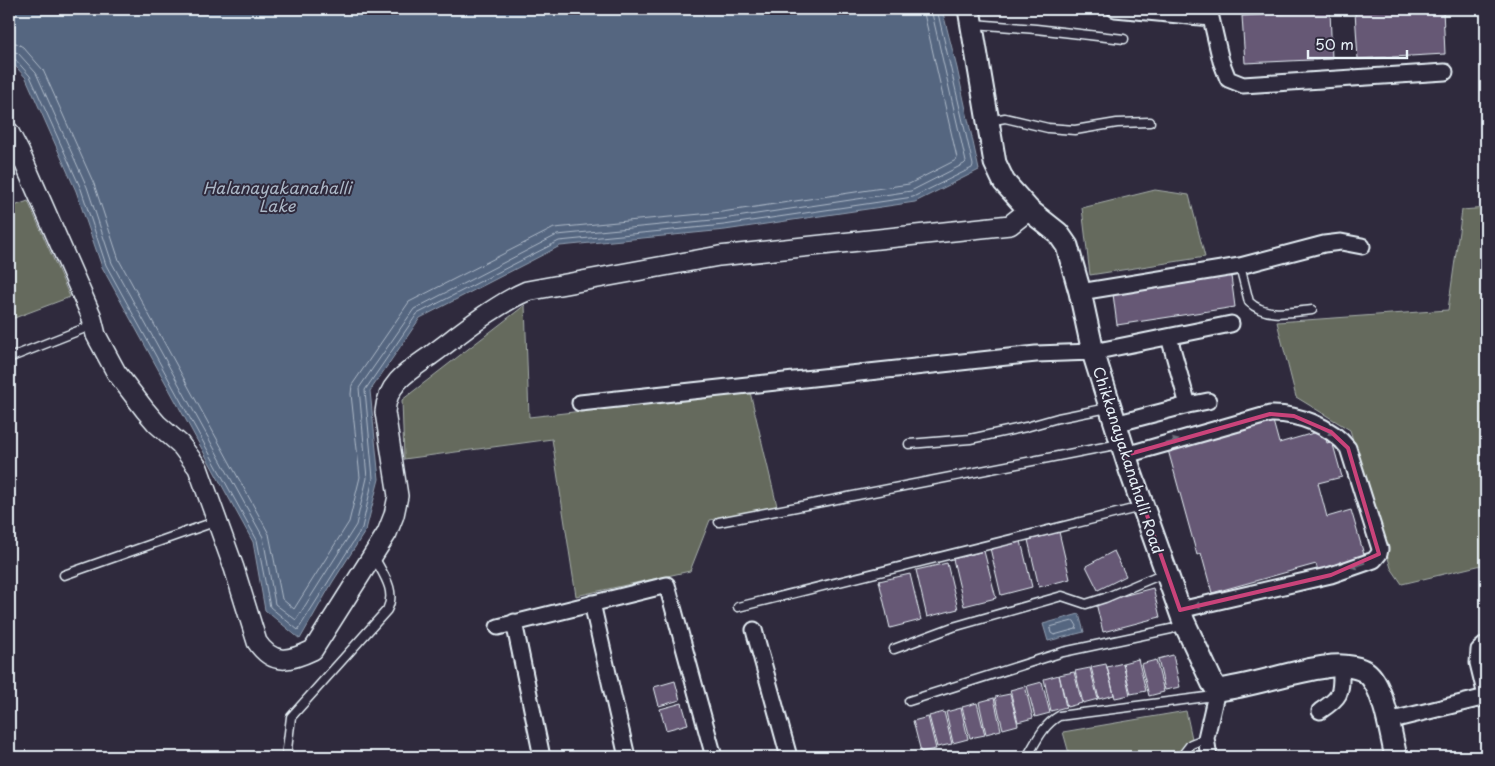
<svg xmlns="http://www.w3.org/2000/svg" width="1495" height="766" font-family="'Playpen Sans',sans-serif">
	<rect width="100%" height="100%" fill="#2f2a3d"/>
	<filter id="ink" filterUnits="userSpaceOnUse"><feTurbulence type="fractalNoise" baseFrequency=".02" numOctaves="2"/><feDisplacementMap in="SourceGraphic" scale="10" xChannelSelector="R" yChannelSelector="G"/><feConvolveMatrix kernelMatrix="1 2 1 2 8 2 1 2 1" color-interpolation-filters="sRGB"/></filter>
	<g filter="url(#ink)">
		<path fill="#656a5d" stroke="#a6aeaa" d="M1155,190L1189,195L1205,257L1090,275L1082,208Z
			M28,201L70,297L9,320V208Z
			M1486,208V564L1402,584L1391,568L1350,430L1296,397L1277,322L1448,310L1462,210Z
			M525,305L529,417L750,392L777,506L710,520L690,571L576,596L552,439L404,459L402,400Z
			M1186,711L1196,757H1070L1063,732Z"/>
		<path fill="#556680" stroke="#909eb0" d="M9,9H942L957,68L979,170L915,202L725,230L560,246L420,318L370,391L379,479L366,530L332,583L300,639L265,610L253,542L102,267L76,191L26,78L9,59Z
			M1079,614L1084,632L1048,641L1043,624Z"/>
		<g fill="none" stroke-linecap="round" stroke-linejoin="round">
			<path stroke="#adb9c8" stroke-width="1" d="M9,43H16L23,47L43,70L94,184L119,260L269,534L282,599L294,609L349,522L360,477L351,394L352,385L409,302L554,228L722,212L909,184L956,160L957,158L923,9
				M9,50L18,53L36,73L87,187L112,263L263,537L275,604L296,620L356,525L367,478L359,388L414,309L557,235L723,219L911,191L964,164L966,162L931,9
				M9,57L14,58L30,76L81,189L106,265L257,540L270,607L298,630L362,528L373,478L365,390L417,314L559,241L724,225L913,197L972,168L973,165L937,9
				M1074,621L1077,626L1076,629L1054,635L1051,633L1050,629L1051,627Z"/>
		</g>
		<path fill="#665874" stroke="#e8f1f8" d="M1406,9H1443L1445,54L1358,59L1355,12Z
			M1330,11L1332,59L1245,63L1242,16Z
			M1231,276L1235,307L1117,325L1113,294Z
			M1273,421L1279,443L1324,430L1327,443L1332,441L1342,477L1318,483L1327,517L1351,510L1365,558L1318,571L1316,564L1212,593L1201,553L1197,555L1168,450Z
			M1059,532L1070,579L1039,587L1028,540Z
			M1021,541L1032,587L1001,595L990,548Z
			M984,551L996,598L964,606L953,559Z
			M1114,551L1126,576L1098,590L1086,566Z
			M947,563L958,609L927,617L916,570Z
			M910,574L921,620L890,628L879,581Z
			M1153,588L1160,617L1103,632L1096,603Z
			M1173,655L1180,687L1165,690L1158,659Z
			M1138,659L1146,691L1131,694L1123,663Z
			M1156,660L1164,692L1149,696L1141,664Z
			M1123,663L1130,695L1115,698L1107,667Z
			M1106,664L1114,695L1099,699L1091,667Z
			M1090,668L1098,699L1083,703L1075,671Z
			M1074,672L1082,703L1067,707L1059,675Z
			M1059,675L1066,707L1051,711L1044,679Z
			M675,681L680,700L659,706L654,687Z
			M1042,682L1050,713L1035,717L1027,686Z
			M1025,686L1033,718L1018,722L1010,690Z
			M1010,694L1018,725L1003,729L995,697Z
			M994,698L1001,730L986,734L979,702Z
			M682,703L688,724L666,730L660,709Z
			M977,703L985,735L970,738L962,707Z
			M961,708L968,739L953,743L946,712Z
			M944,712L952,744L937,747L929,716Z
			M928,717L936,749L921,752L913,721Z"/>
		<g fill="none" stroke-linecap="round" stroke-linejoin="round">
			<defs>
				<path id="service" d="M974,24L1036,29L1124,39
					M989,121L1005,118L1048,128L1075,130L1117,123L1150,122
					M1240,266L1249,302C1266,318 1291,312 1312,310
					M9,358L93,325
					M909,444L970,439L1026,427L1058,418L1108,408
					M719,522L1120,444
					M64,575L217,521
					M738,607L1141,507
					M894,649L953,627L1062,596L1086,604L1105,598L1164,573
					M909,701L1063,652L1171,629L1183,625
					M286,757L291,717L387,610C397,591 383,574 374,557
					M1027,757C1036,742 1043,725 1059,716L1214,696
					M1181,757L1191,744L1206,738"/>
				<path id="minor" d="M1115,9L1211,18L1210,9
					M1211,18L1221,61L1228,79L1243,85L1445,72
					M1080,292L1240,266L1324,244L1341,242L1362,246
					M580,403L1036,354L1093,352L1231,324
					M1188,405L1208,401
					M1115,424L1188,405L1169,337
					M1126,455L1270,414C1297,413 1331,426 1348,448L1380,549L1379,554L1374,560L1331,575L1180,610
					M592,603L627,757
					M514,622L542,757
					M498,627L667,585L714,757
					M754,630L789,757
					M1486,644L1479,650L1478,663L1486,696
					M1320,711C1343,696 1341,693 1341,666
					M1388,721L1486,697
					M1209,757L1206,738L1217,690"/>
				<path id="tertiary" d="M9,132L20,153L91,315L96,335L116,372L145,410L157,424L180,444L198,468L234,568L257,642C273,666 290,661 313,650L387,533L394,515L398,496L385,412C386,400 389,391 398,381C408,370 422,362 434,353C461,333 496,304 527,291L719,256L1010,225L1029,210"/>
				<path id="secondary" d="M969,9L995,163L1004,182L1029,210L1058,233L1067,246L1080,292L1093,352L1130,470L1184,622L1212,682L1217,690C1253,686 1288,672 1325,667C1337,665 1355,665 1366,672C1384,685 1391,736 1396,757"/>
			</defs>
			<use href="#service" stroke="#e8f1f8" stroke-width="11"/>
			<use href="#minor" stroke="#e8f1f8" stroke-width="19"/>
			<use href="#tertiary" stroke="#e8f1f8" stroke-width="22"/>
			<use href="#secondary" stroke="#e8f1f8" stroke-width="25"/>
			<use href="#service" stroke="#2f2a3d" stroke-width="8"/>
			<use href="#minor" stroke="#2f2a3d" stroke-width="15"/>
			<use href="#tertiary" stroke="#2f2a3d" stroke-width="19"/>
			<use href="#secondary" stroke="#2f2a3d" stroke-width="21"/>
		</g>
		<defs><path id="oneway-solid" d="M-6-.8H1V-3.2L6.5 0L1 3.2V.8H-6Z" transform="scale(1.25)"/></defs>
		<g fill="#70707e">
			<use href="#oneway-solid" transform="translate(1328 431) rotate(28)"/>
			<use href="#oneway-solid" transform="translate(1172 442) rotate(-16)"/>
			<use href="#oneway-solid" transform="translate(1358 565) rotate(161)"/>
			<use href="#oneway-solid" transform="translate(1201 605) rotate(167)"/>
		</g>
	</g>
	<path fill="none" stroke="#ca437a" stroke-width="4" stroke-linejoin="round" d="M1270,414L1294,416L1331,432L1348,448L1379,554L1331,575L1180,610L1126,455Z"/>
	<g text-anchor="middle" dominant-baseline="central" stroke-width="4" stroke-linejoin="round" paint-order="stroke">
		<g font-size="15" fill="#e8f1f8" stroke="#2f2a3d">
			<text transform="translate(1129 460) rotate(72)">Chikkanayakanahalli Road</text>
		</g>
		<g font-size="16" font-style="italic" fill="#adb9c8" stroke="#2f2a3d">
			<text x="277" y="187">Halanayakanahalli<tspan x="277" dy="18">Lake</tspan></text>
		</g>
	</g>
	<rect width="1495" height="766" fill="none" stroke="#2f2a3d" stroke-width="30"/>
	<rect x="15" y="15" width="1465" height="736" fill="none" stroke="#e8f1f8" stroke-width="2" filter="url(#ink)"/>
	<path d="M1308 50v8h99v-8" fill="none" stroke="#e8f1f8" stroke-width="2.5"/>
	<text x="1315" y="50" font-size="15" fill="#e8f1f8" stroke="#2f2a3d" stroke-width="4" paint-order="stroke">50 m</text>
</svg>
